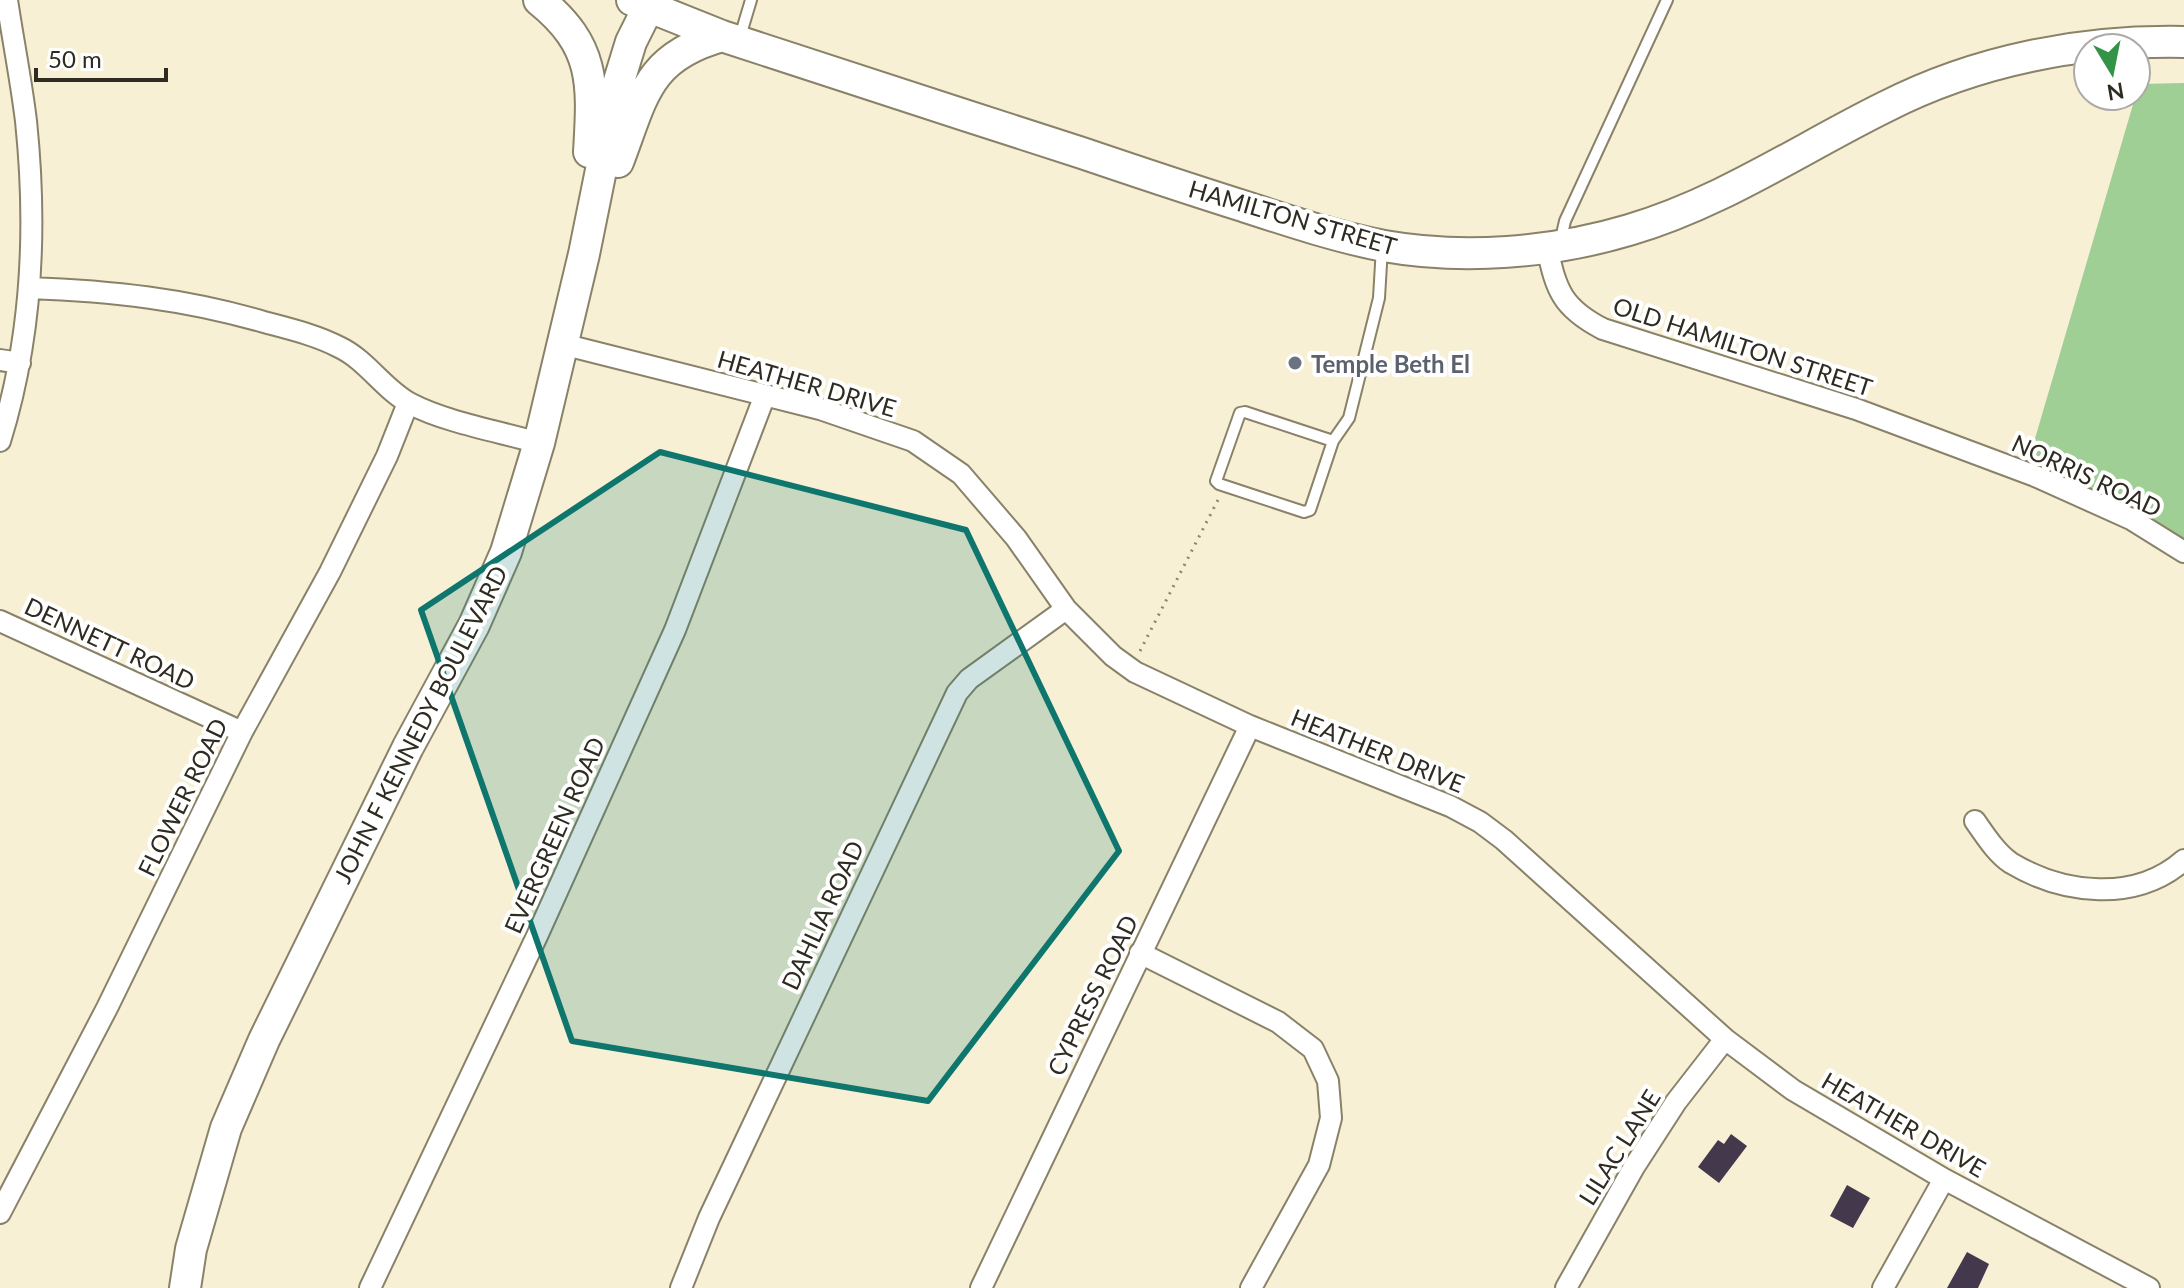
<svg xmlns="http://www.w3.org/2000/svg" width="2184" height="1288" font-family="Lato,sans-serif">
	<rect width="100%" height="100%" fill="#f7f0d5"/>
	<path fill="#9fcf95" d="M2184,83V560L2120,520L2024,476L2139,84Z"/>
	<path fill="#44384c" d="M1731,1134L1747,1146L1719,1183L1698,1167L1718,1140L1724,1144Z
		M1847,1185L1870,1198L1853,1228L1830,1216Z
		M1967,1252L1989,1264L1978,1288H1947Z"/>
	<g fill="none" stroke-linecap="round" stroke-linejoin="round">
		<defs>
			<path id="lane" d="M739,40L751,0
				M1560,243L1565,221L1667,0
				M1333,441L1245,412L1240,413L1216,481L1219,484L1304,512L1310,510L1333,441L1349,418L1379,298L1382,247"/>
			<path id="street" d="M1547,247C1556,290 1562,308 1603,329L1856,409L2035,476L2131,519L2184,552
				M29,288C112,291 185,299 264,322C290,329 316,335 339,347C367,360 384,390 411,404C445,422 501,432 539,443
				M562,344L820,409L913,441L961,474L1016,538L1066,609L1113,656L1135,672L1250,726L1450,806L1480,822L1504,840L1725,1039L1793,1090L1944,1179L2149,1288
				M0,360L20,363
				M0,441C32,338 37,227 26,121C21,80 13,40 7,0
				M0,621L242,732
				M1975,821C1985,835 1996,853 2011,863C2063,894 2135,903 2184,860
				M1140,953L1278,1022L1313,1049L1328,1081L1331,1118L1319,1165L1251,1288
				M0,1213L107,1008L242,732L330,572L387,456L408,403
				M370,1288L537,936L675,630L765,395
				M681,1288L709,1218L957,693L969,679L1066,609
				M981,1288L1250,726
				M1566,1288L1634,1167L1676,1102L1725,1039
				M1883,1288L1944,1179"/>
			<path id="secondary" d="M539,0C596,46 593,84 589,152
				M632,0L722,36C842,76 962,114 1082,153C1135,171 1189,189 1243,206C1289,221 1337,237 1384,246C1463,260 1552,253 1629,230C1721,203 1800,149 1885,107C1977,60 2081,40 2184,42
				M618,162C643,97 646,57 722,36
				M185,1288L191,1249L226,1128L264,1040L408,747L474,625L506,552L539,443L584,254L619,81L631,42L652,0"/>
		</defs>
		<use href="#lane" stroke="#898269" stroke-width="14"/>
		<use href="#street" stroke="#898269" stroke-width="24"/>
		<use href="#secondary" stroke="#898269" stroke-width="34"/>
		<path stroke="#8c8775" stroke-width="3" stroke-dasharray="2 6" stroke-linecap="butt" d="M1140,651L1219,498"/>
		<use href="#lane" stroke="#fff" stroke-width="10"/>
		<use href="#street" stroke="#fff" stroke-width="20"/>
		<use href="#secondary" stroke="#fff" stroke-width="30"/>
	</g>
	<path fill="#0f766e" fill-opacity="0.2" stroke="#0f766e" stroke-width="6" stroke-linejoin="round" d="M660,452L966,530L1119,851L928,1101L572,1041L421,610Z"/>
	<circle fill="#6b7280" stroke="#fff" stroke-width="3" cx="1295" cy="363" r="8"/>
	<g text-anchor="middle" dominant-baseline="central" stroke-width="8" stroke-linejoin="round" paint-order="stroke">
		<g font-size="24" fill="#2e2b21" stroke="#fff">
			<text transform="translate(1293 217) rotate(16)">HAMILTON STREET</text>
			<text transform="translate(1743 346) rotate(18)">OLD HAMILTON STREET</text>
			<text transform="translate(807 383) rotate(16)">HEATHER DRIVE</text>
			<text transform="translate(2087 475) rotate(25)">NORRIS ROAD</text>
			<text transform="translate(110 643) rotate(25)">DENNETT ROAD</text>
			<text transform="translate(420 724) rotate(-63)">JOHN F KENNEDY BOULEVARD</text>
			<text transform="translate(1378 750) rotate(22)">HEATHER DRIVE</text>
			<text transform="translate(182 797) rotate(-64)">FLOWER ROAD</text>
			<text transform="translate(554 835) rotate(-66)">EVERGREEN ROAD</text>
			<text transform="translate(822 915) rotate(-65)">DAHLIA ROAD</text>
			<text transform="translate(1092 995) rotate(-64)">CYPRESS ROAD</text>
			<text transform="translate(1904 1124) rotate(30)">HEATHER DRIVE</text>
			<text transform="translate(1619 1147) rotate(-58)">LILAC LANE</text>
		</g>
		<g font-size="24" font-weight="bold" fill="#5b616d" stroke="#fff" text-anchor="start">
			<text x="1311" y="363">Temple Beth El</text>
		</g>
	</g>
	<g transform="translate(2112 72) rotate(170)"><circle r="38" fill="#ffffff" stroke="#abaaa6" stroke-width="2"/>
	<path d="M0-6L14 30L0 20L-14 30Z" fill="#339347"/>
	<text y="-12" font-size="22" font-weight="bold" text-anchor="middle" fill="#2e2b21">N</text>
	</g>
	<path d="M36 68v12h130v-12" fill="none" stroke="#2e2b21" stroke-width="4"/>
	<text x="48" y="68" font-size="24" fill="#2e2b21" stroke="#ffffff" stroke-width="6" paint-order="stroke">50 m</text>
</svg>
